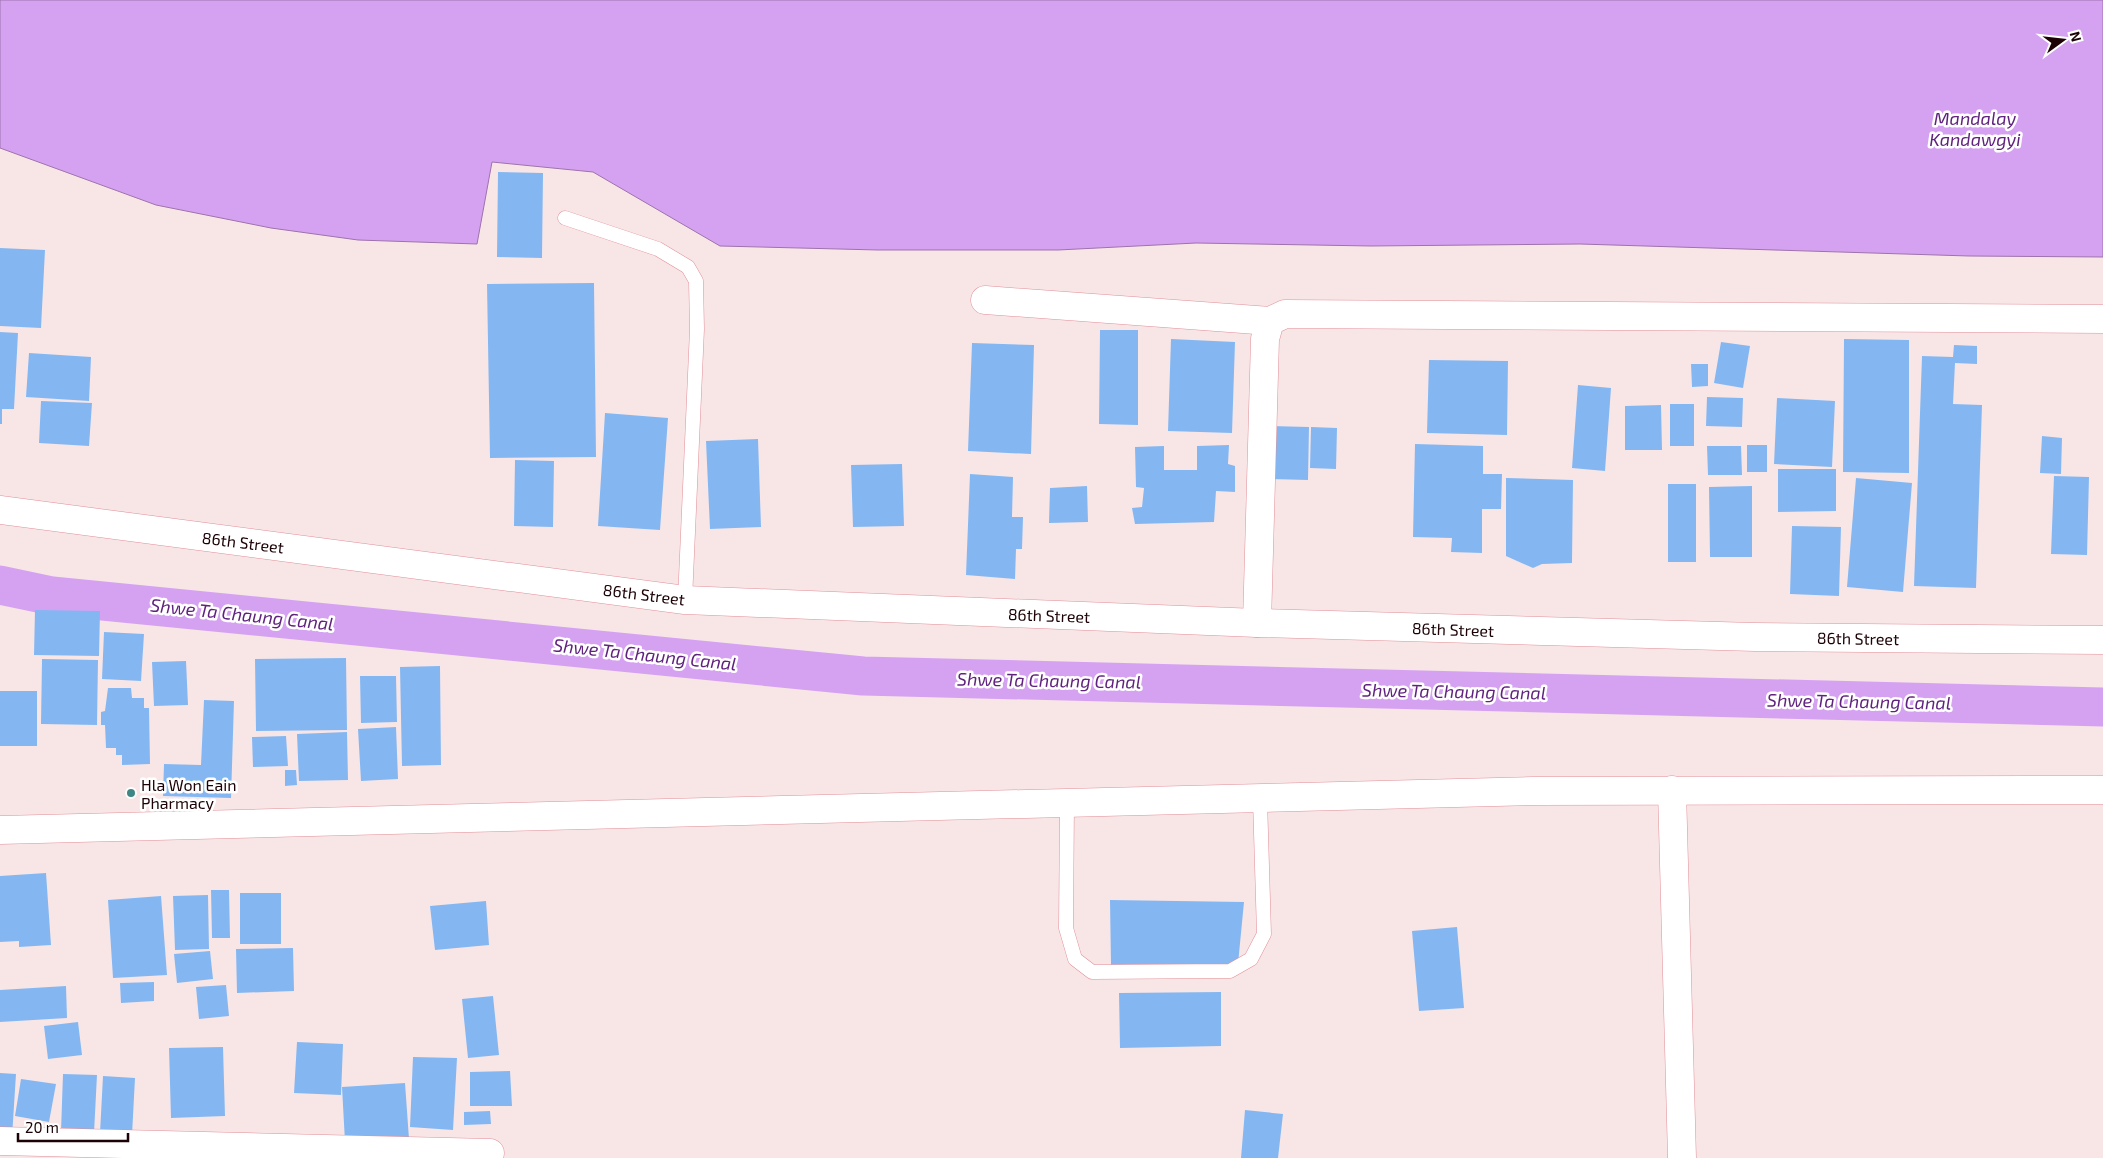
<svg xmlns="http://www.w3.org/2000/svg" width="2103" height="1158" font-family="'Exo 2',sans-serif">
	<rect width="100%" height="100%" fill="#f8e6e7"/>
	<path fill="#d5a2f2" stroke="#9e72ab" d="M0,0H2103V257L1969,256L1580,244L1371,246L1196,243L1058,250H878L720,246L593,172L492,162L477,244L358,240L271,228L156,205L0,148Z"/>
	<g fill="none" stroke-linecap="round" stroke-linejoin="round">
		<path stroke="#d5a2f2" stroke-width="39" d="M0,585L52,596L863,676L2103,707"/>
	</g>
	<path fill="#84b7f1" d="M498,172L543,173L542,258L497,257Z
		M0,248L45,250L41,328L0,326Z
		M594,283L596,457L490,458L487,284Z
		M1100,330H1138V425L1099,424Z
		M0,332L18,333L14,409H2V424H0Z
		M1171,339L1235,342L1232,433L1168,431Z
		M1844,339L1909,340V473L1843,472Z
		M1721,342L1750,346L1743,388L1714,383Z
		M972,343L1034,345L1031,454L968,451Z
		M1954,345L1977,346V364L1955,363L1953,404L1982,405L1976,588L1914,586L1922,356L1953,357Z
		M29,353L91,357L89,401L26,397Z
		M1429,360L1508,361L1507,435L1427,433Z
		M1691,364H1708V386L1692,387Z
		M1578,385L1611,388L1605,471L1572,468Z
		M1707,397L1743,398L1742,427L1706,426Z
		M1777,398L1835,401L1832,467L1774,464Z
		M41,401L92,403L89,446L39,443Z
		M1670,404H1694V446H1670Z
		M1661,405L1662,450H1625V406Z
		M605,413L668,418L660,530L598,526Z
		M1269,426L1309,427L1308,480L1268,479Z
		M1311,427L1337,428L1336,469L1310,468Z
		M2042,436L2062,438L2061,474L2040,473Z
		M758,439L761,527L710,529L706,441Z
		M1415,444L1483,446V474H1502L1501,509H1482V553L1451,552L1452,538L1413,537Z
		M1229,445L1228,464L1235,466V492L1216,491L1214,522L1135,524L1132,508L1142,507L1144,488L1136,487L1135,447L1164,446V470H1197V446Z
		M1747,445H1767V472H1747Z
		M1707,446H1741L1742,475H1708Z
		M515,460L554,461L553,527L514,526Z
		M902,464L904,526L853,527L851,465Z
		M1778,469H1836V511L1778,512Z
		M970,474L1013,477L1012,517H1023L1022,549H1016L1015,579L966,575Z
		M2054,476L2089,477L2087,555L2051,554Z
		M1506,478L1573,480L1572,563L1542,564L1533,568L1506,556Z
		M1856,478L1912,483L1903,592L1847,587Z
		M1668,484H1696V562H1668Z
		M1087,486L1088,522L1049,523L1050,488Z
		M1752,486V557H1710L1709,487Z
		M1792,526L1841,527L1839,596L1790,594Z
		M35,610L100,611L99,656L34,655Z
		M104,632L144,634L141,681L102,679Z
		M346,658L347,730L256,731L255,659Z
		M42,659L98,660L97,725L41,724Z
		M186,661L188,705L154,706L152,662Z
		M440,666L441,765L402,766L400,667Z
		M360,676H396L397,722L361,723Z
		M108,688H131L132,698H144V708H149L150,764L122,765V755H116V748H106L105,725H101V712L105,711Z
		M0,691H37V746H0Z
		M204,700L234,701L231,798L163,796L164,764L201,765Z
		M396,727L398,779L361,781L358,729Z
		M347,732L348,780L299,781L297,734Z
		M286,736L288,766L253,767L252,737Z
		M285,770H296L297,785L285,786Z
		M46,873L51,945L19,947V941L0,942V876Z
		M211,890H229L230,938H212Z
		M240,893H281V944H240Z
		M208,895L209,949L175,950L173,896Z
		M161,896L167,975L113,978L108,900Z
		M1110,900L1244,902L1238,964L1111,965Z
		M486,901L489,945L435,950L430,906Z
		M1457,927L1464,1008L1419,1011L1412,931Z
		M293,948L294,991L237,993L236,949Z
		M210,951L213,979L177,983L174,954Z
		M154,982V1001L121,1003L120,983Z
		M226,985L229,1016L199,1019L196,987Z
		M66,986L67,1018L0,1022V990Z
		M1221,992V1046L1120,1048L1119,993Z
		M493,996L499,1055L468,1058L462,999Z
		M78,1022L82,1055L48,1059L44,1026Z
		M297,1042L343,1044L341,1095L294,1093Z
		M223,1047L225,1116L171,1118L169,1048Z
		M413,1057L457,1058L453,1130L410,1127Z
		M510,1071L512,1106H470V1072Z
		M0,1073L16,1074L12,1137L0,1136Z
		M63,1074L97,1075L94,1133L61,1131Z
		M103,1076L135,1078L132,1135L100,1133Z
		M21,1079L56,1084L49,1122L15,1116Z
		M405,1083L409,1139L345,1142L342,1087Z
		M1245,1110L1283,1114L1278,1158H1241Z
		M490,1111L491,1124L464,1125V1112Z"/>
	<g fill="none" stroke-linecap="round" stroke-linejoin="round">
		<defs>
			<path id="service" d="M565,218L658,249L688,267L696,281L697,329L685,600
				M1067,803L1066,928L1075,959L1092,972L1230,971L1251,959L1264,934L1260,799"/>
			<path id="minor" d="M985,300L1270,321
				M1257,623L1265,339L1270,321L1285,314L2103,319
				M1672,790L1682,1158
				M0,1141L490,1153"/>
			<path id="secondary" d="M0,510L685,600L1257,623L1755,637L2103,640"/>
			<path id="primary" d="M0,830L1533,791L2103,790"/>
		</defs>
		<use href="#service" stroke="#e18f98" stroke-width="15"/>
		<use href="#minor" stroke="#e18f98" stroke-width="29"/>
		<use href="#secondary" stroke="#e18f98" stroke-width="29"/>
		<use href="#primary" stroke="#e18f98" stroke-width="29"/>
		<use href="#service" stroke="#fff" stroke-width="14"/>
		<use href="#minor" stroke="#fff" stroke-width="28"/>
		<use href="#secondary" stroke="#fff" stroke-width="28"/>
		<use href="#primary" stroke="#fff" stroke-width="28"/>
	</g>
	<circle fill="#3f8785" stroke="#fff" stroke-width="2" cx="131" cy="793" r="5"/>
	<g text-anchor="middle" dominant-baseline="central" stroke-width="5" stroke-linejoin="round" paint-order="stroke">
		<g font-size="16" fill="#1c0206" stroke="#fff">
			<text transform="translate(243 542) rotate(7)">86th Street</text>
			<text transform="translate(644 594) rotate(7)">86th Street</text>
			<text transform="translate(1049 615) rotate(2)">86th Street</text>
			<text transform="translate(1453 629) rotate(2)">86th Street</text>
			<text transform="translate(1858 638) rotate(1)">86th Street</text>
		</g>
		<g font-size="16" fill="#1c0206" stroke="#fff" text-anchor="start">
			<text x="141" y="784">Hla Won Eain<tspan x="141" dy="18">Pharmacy</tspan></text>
		</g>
		<g font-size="18" font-style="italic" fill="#60227e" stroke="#fff">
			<text x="1975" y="118">Mandalay<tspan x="1975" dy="21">Kandawgyi</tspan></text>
			<text transform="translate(242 614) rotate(6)">Shwe Ta Chaung Canal</text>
			<text transform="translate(645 654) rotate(6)">Shwe Ta Chaung Canal</text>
			<text transform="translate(1049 680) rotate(1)">Shwe Ta Chaung Canal</text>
			<text transform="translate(1454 691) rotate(1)">Shwe Ta Chaung Canal</text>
			<text transform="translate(1859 701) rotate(1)">Shwe Ta Chaung Canal</text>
		</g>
	</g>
	<g transform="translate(2063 40) rotate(75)" stroke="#ffffff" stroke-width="4" paint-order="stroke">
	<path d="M0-4L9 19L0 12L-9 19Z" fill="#1c0206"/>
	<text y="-8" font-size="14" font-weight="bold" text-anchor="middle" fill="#1c0206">N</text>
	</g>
	<path d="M18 1133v8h110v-8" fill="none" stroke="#1c0206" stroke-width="2.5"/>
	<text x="25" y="1133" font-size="15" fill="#1c0206" stroke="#ffffff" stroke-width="4" paint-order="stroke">20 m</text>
</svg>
